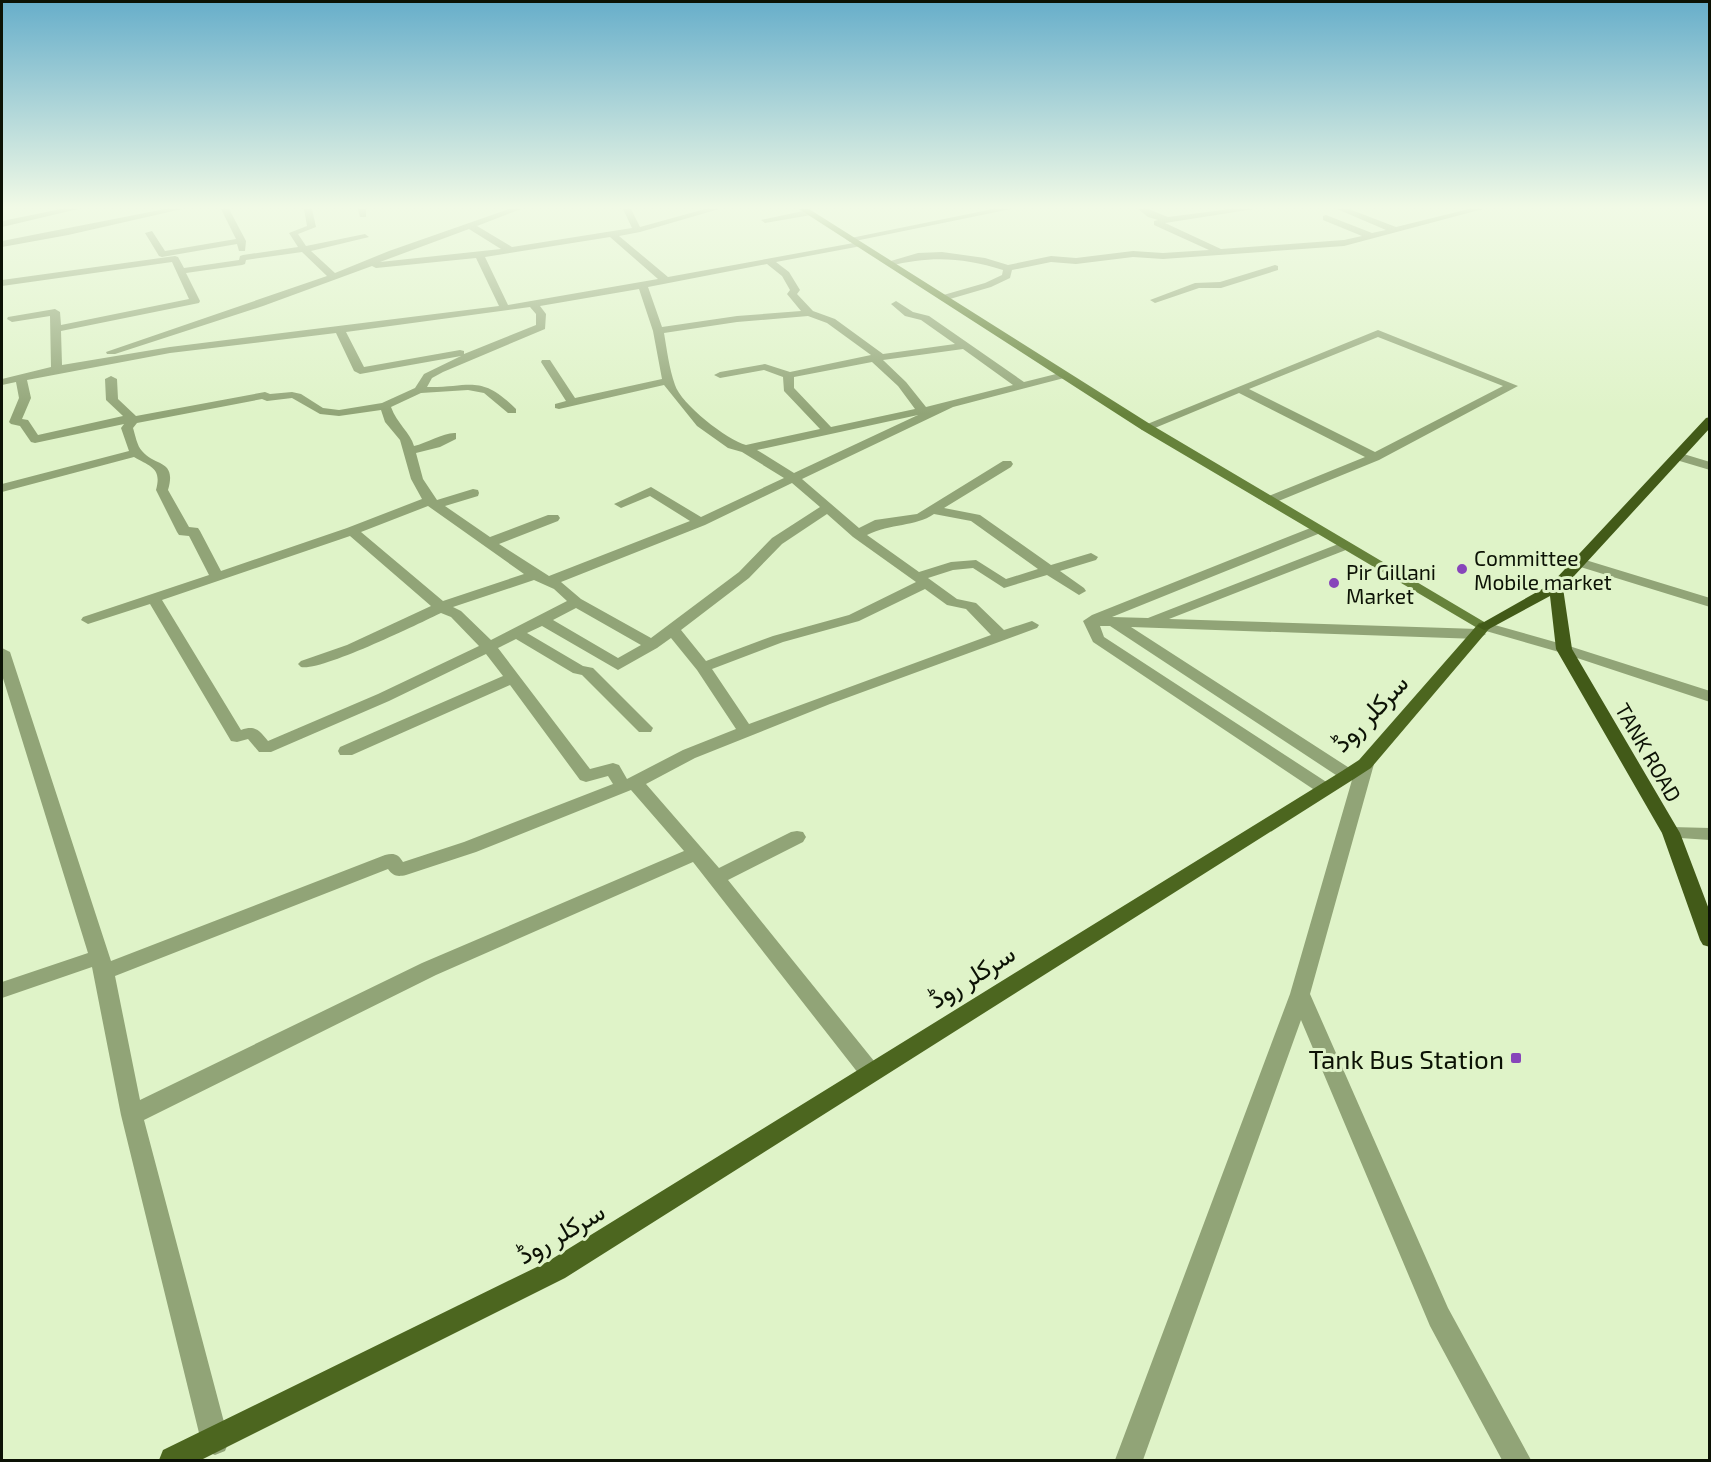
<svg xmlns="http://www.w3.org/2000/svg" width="1711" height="1462" font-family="'Exo 2',Vazirmatn,sans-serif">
	<rect width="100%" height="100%" fill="#dff3c8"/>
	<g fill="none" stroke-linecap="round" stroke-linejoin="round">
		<path fill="#91a477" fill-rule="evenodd" d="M61,209H78L2,227V221Z
			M165,209H182L68,235L2,247V241Z
			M221,209H229L246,241L245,251H239L237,244L162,257L159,256L145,233L152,231L165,251L236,239Z
			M304,209H312L316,227L298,234L306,246L365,234L369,237L311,251L335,273L389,251L509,209H521L477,226L512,247L632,228L623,209H631L640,227L705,209H719L640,232L619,236L668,277L859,242V246L856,247L776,262L789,272L800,290L797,294L813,311L835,319L883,354L955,344L921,320L905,316L891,304L896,301L913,312L929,316L1024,382L1064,372L1070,375L1068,377L953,407L802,479L859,528L875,520L917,514L1003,461H1011L1013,464L1011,467L944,508L980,515L1051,565L1091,553L1098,557L1096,560L1060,571L1084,588L1086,591L1079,595L1047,575L1004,588L973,568L953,570L928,578L957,599L976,603L1004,630L1032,621L1039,625L1037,628L830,704L695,758L646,784L719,868L791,832L797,831L803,832L806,837L803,842L728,880L878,1066L881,1072L878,1078L870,1081L862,1078L693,862L436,975L144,1120L229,1441L225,1451L215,1455L205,1451L201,1441L121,1115L92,967L2,998V982L88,953L2,675V648L10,652L111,961L385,855C394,853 398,854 403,862L464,842L613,784L608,776L586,782L580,780L510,685L352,755H340L338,751L340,747L503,676L486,654L389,701L271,752H259L248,739L237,742L231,741L150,604L88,624L81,620L83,617L209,575L189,536L179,535L177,532L156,490C162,468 151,467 134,457L2,492V484L129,451L121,428L124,424L35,443L31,442L20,426L11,424L9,422L19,398L16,382L2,385V379L51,367L50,316L12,322L7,319L8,317L55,309L60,312L61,325L189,299L172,262L2,286V280L175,256L178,257L184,268L239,260L240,256L243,255L298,247L289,233L307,226ZM469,229L501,249L380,262ZM610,237L658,279L508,305L485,257ZM302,252L327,276L106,352L107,354H115L263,306L372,266L376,268L476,258L499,306L170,347L62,365L61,331L199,303L200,301L186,273L242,265L245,264L246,260ZM767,264L782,276L790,290L787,294L801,311L737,316L662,327L648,287ZM639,289L653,331L662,379L575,398L550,360H542L541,362L566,401L555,404V408L559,409L664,385L697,426L728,448L742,452L784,478L701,517L651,487L614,504L621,508L650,496L690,521L549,576L499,544L558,521L560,518L558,515H548L490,537L445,506L478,496L479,493L478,490L473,489L437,500L423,479L416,453L440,447L456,439V433C444,432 427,443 414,446C410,432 397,424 391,407L421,393L468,390L484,393L508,413H516V409C480,373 470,388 427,387L432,378L443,372L545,329L546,314L540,306ZM530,307L536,314V325L464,354V351L460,350L364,367L346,332ZM808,316L827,323L871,355L790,372L765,364L720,372L714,375L720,378L764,370L783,377L784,391L820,429L746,445C727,440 681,404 675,385C669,368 667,350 664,333L737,322ZM336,333L354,371L360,374L461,356L424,374L415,388L382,403L339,410L323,408L301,394L292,392L270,394L265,392L136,416L118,399L117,379L111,376L105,379L106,400L123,416L38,435L28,420L22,419L31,398L27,380L170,353ZM963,349L1013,385L926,407L906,382L883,360ZM872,362L898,386L915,409L831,427L794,388V377ZM292,398L320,414L339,416L381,410L385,422L400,440L411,479L422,499L347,528L221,571L200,531L198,528L189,527L168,490C177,459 155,467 142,451C137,446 135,434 133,428L137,423L262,399L267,401ZM918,415L794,473L757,450ZM792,483L820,507L772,538L739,572L651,638L581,599L561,582L705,525ZM428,506L524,574L443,601L361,532ZM827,514L853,537L916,582L849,615L773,636L706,661L681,630L749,578L782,544ZM934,514L971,521L1038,569L1006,579L976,560L951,562L919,572L867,535C891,523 915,527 934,514ZM350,536L431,606L347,645L301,661L298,664L301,667C320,672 418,624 441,613L451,617L479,646L378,694L268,741C259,730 255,725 241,730L162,600ZM534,580L554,589L567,601L491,640L461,611L453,607ZM925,589L947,605L966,609L991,635L749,724L712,669L783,642L859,621ZM576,608L641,645L618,658L553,620ZM542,626L618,670L657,648L671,638L697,670L736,729L683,750L627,779L619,765L613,763L590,769L498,648L516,639L573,673L582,675L639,732H651L653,728L593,668L583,666L527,633ZM631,790L684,851L422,963L140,1100L115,976L388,869C393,876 397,877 406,875L476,852Z
			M358,209H366V217H360Z
			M993,209H1011L850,242L846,239Z
			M1138,209H1148L1168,217L1230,209H1254L1165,223L1221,249L1344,240L1362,236L1323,220V216L1326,215L1372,233L1386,230L1337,209H1349L1396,227L1469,209H1483L1344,246L1163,259L1133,257L1076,264L1051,262L1012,270L1010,278L991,287L943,301L938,298L940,296L985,283L1002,275L1003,270C962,257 930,256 889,266L884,263L918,253L942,252L985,258L1008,265L1051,256L1076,258L1133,251L1163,253L1209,250L1154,225V221L1158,220L1148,217Z
			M808,210L811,211V215L765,223L761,220Z
			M1275,265L1278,266V270L1221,288H1199L1155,303L1150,300L1195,283L1220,282Z
			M1378,330L1518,386L1379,460L1269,505L1263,501L1264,498L1365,457L1239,393L1150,430H1142L1140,427ZM1378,337L1503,386L1375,452L1249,389Z
			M1677,452L1710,462V470L1673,459L1671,456Z
			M1318,525L1325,529L1323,532L1112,617L1148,618L1346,541L1353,545L1351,548L1169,619L1478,629L1486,634L1478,639L1131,627L1354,771L1359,760H1371L1374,764L1310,994L1448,1308L1531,1460H1502L1430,1326L1301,1020L1143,1460H1115L1290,994L1352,780L1342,779L1110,626H1100L1104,637L1331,785L1334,789L1331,793H1319L1093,642L1083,621L1092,615Z
			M1579,558L1710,598V607L1574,565L1572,562L1574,559Z
			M1671,827L1710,828V840L1665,837L1662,833L1665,829Z"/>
		<path fill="#91a477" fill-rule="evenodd" d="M1484,622L1569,646L1710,691V702L1559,652L1479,629L1477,626L1479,623Z"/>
		<path fill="#66823b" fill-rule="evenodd" d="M799,209H809L1150,424L1491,626L1484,630L1479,629L1142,430Z"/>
		<path fill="#4c661f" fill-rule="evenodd" d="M1484,622L1489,623L1491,626L1489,629L1371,768L1354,779L565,1278L201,1460H159L163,1450L547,1262L1342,771L1359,760L1479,623Z"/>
		<path fill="#425a18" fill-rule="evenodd" d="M1710,417V428L1563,588L1572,649L1680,833L1710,912V947L1703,945L1700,940L1662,833L1556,649L1550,596L1489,629L1484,630L1477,626L1551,584L1706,418Z"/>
	</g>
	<linearGradient id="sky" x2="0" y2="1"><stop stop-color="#67aeca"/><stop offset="0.5" stop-color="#f1fae6"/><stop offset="1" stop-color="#f1fae6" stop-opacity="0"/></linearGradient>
	<rect width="1711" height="414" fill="url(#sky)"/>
	<g fill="#8745ba" stroke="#dff3c8" stroke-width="2">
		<circle cx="1462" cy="569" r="6"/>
		<circle cx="1334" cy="583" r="6"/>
		<rect x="1510" y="1052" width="12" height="12" rx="3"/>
	</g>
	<g text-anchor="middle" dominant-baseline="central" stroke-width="6" stroke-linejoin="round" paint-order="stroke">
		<g font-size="21" fill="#0c1205" stroke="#dff3c8" text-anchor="start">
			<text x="1474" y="557">Committee<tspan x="1474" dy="24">Mobile market</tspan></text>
			<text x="1346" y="571">Pir Gillani<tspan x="1346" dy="24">Market</tspan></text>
		</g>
		<g font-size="21" fill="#0c1205" stroke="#dff3c8">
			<text transform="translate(1649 752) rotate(60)">TANK ROAD</text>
		</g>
		<g font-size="26" fill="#0c1205" stroke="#dff3c8">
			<text transform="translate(1369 712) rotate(-46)">سرکلر روڈ</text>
			<text transform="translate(971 975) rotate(-32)">سرکلر روڈ</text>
			<text transform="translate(560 1232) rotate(-30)">سرکلر روڈ</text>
		</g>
		<g font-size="26" fill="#0c1205" stroke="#dff3c8" text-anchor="end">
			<text x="1504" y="1058">Tank Bus Station</text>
		</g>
	</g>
	<rect width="1711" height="1462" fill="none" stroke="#0c1205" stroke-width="6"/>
</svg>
